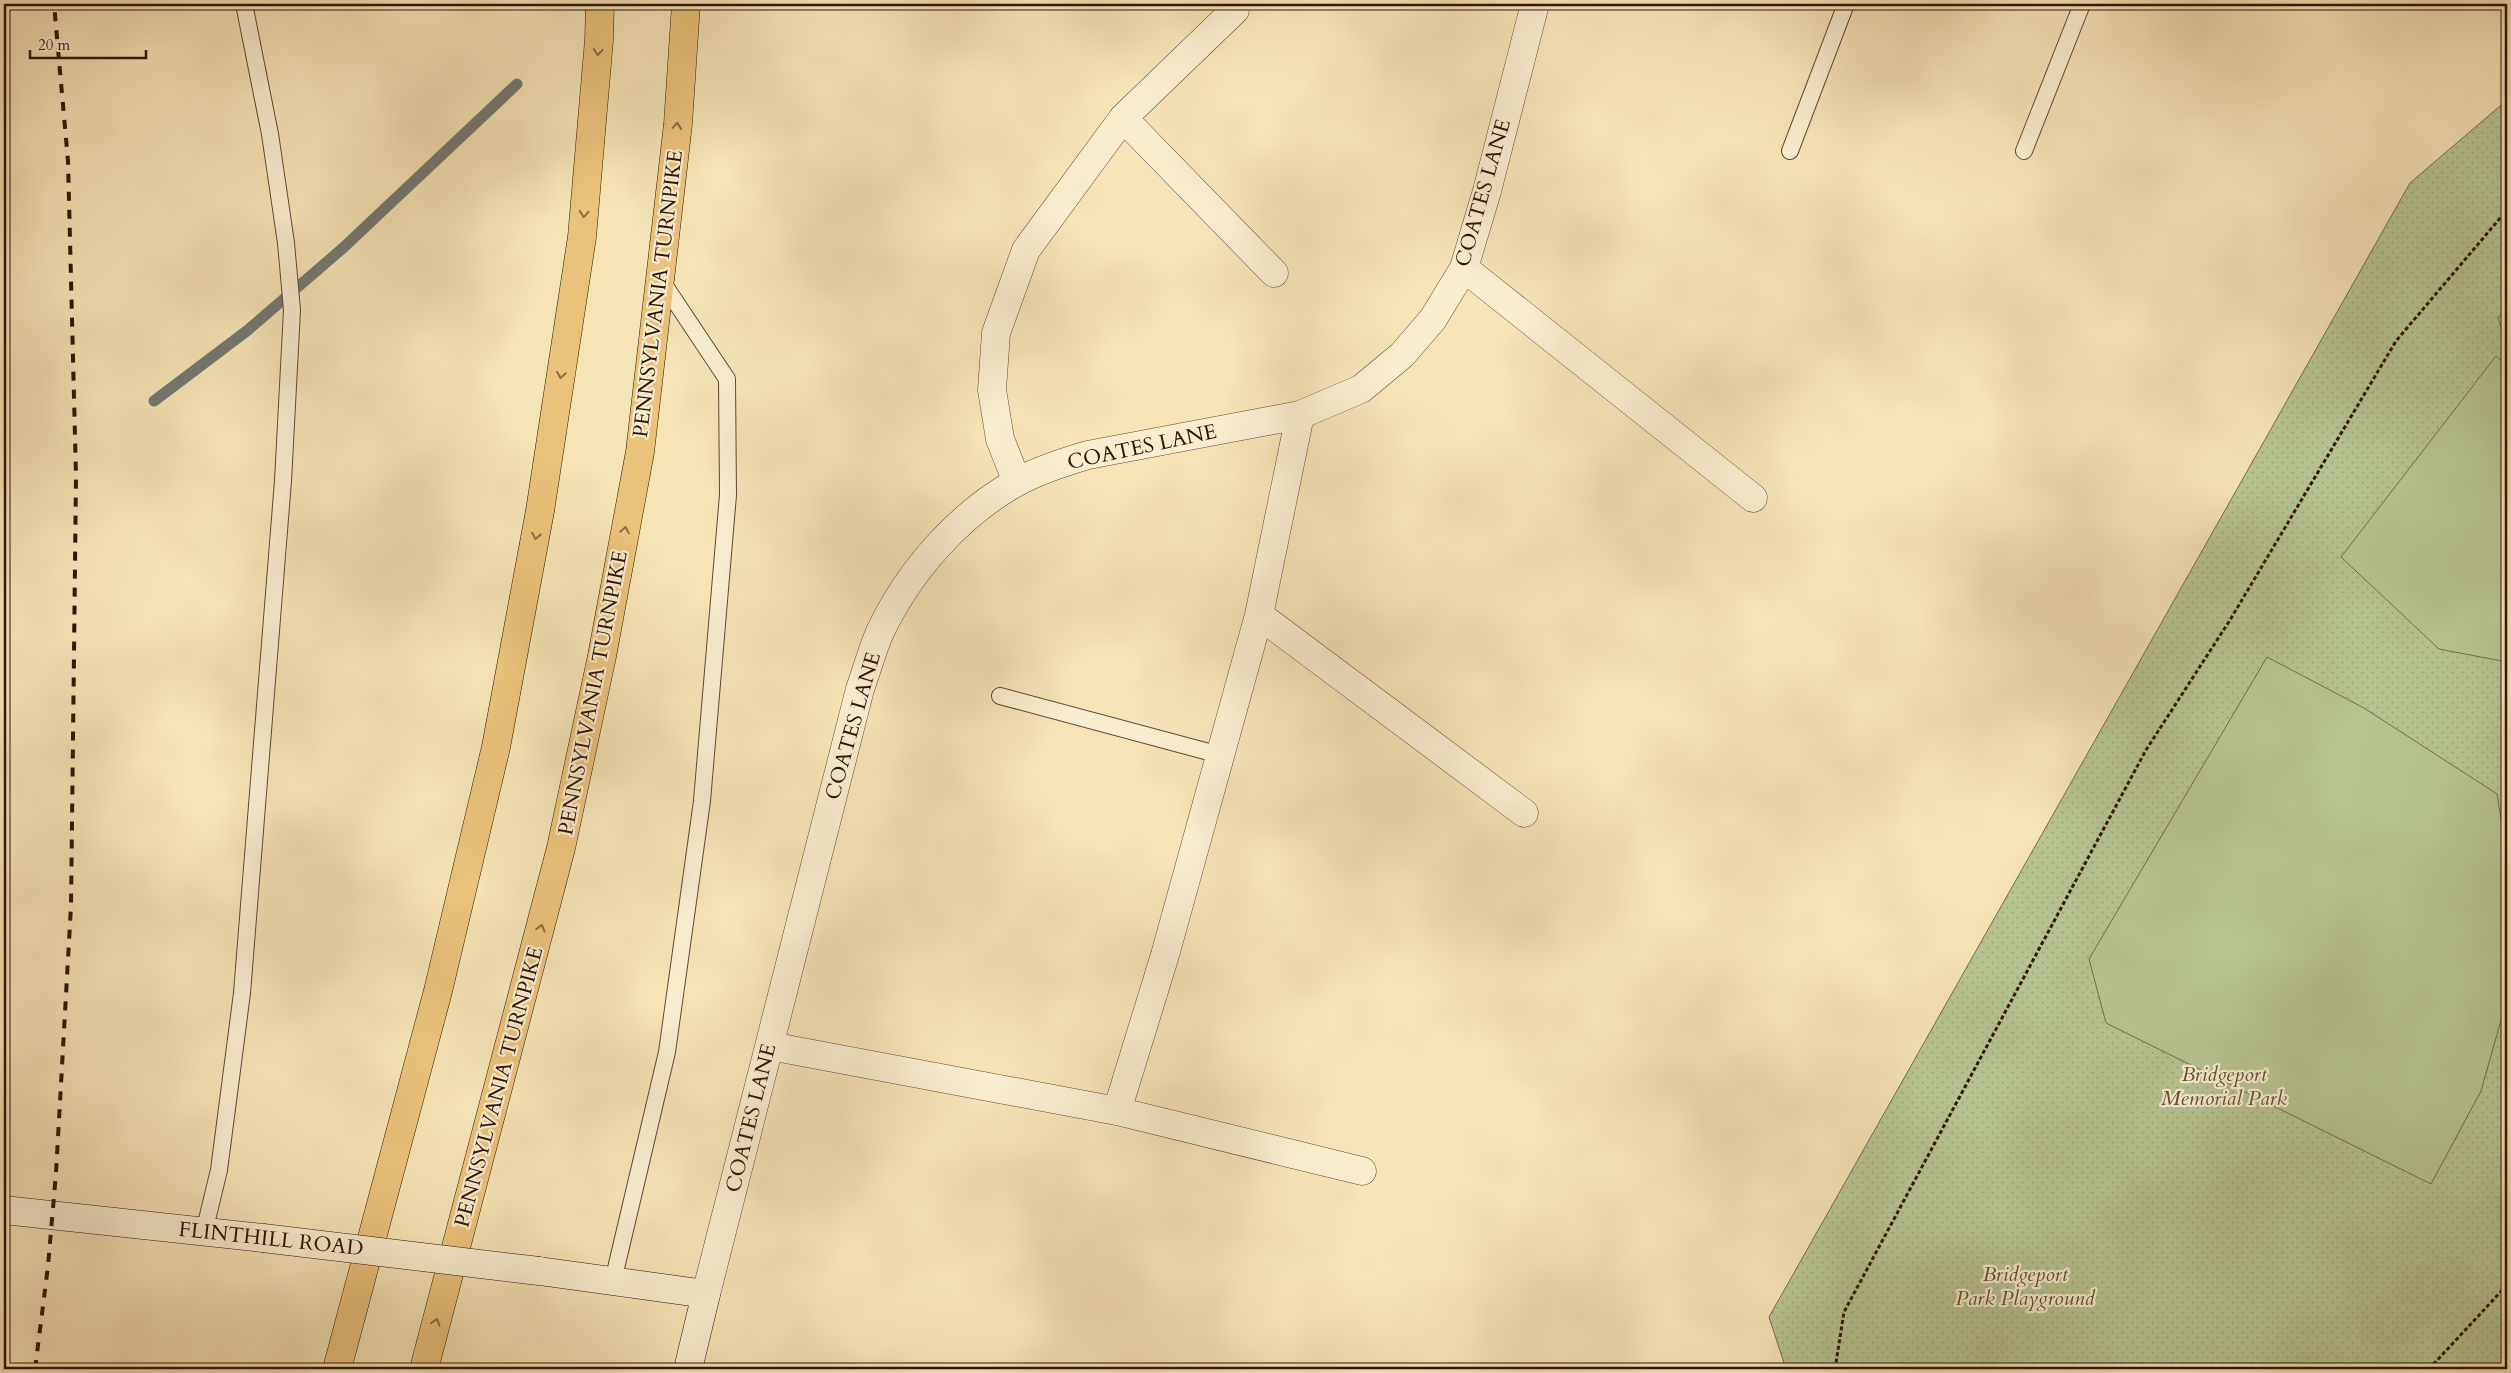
<svg xmlns="http://www.w3.org/2000/svg" width="2511" height="1373" font-family="Cardo,serif">
	<defs>
		<pattern id="park-dots" width="8" height="8" patternUnits="userSpaceOnUse" patternTransform="scale(1.25)"><rect width="8" height="8" fill="#b7c592"/><path d="M2 2h.1M6 6h.1" fill="none" stroke="#9ea87c" stroke-width="1.8" stroke-linecap="round"/></pattern>
	</defs>
	<rect width="100%" height="100%" fill="#f6e4b6"/>
	<filter id="stains"><feTurbulence type="fractalNoise" baseFrequency=".004" numOctaves="4"/><feColorMatrix values="0 0 0 0 .2 0 0 0 0 .09 0 0 0 0 .02 0 0 0 .5 -.17"/></filter>
	<radialGradient id="worn" r=".72"><stop offset=".6" stop-color="#630" stop-opacity="0"/><stop offset="1" stop-color="#630" stop-opacity=".3"/></radialGradient>
	<path fill="url(#park-dots)" stroke="#726c4d" d="M2507,100V1369H1786L1769,1317L2410,183Z"/>
	<path fill="#b7c592" stroke="#726c4d" d="M2507,308V345L2498,318Z
		M2496,356L2507,365V662L2439,649L2341,557Z
		M2267,657L2364,708L2497,794L2507,857V999L2481,1091L2431,1184L2106,1023L2089,959Z"/>
	<g fill="none" stroke-linecap="round" stroke-linejoin="round">
		<path stroke="#737972" stroke-width="11" d="M154,401L248,330L343,248L517,84"/>
		<defs>
			<path id="lane" d="M1790,151L1846,4
				M2024,151L2082,4
				M1000,696L1220,755
				M204,1232L219,1170L242,993L283,481L292,310L286,243L270,134L244,4
				M613,1281L667,1052L702,801L728,495L727,379L661,280"/>
			<path id="street" d="M1123,118L1274,273
				M1464,268L1753,498
				M1017,482L1000,439L992,390L996,333L1026,250L1123,118L1235,10
				M1259,615L1524,813
				M770,1046L1117,1111L1362,1171
				M1117,1111L1165,955L1259,615L1300,415
				M706,1294L860,689C867,670 872,650 880,632C909,571 958,515 1017,482C1039,470 1064,462 1088,455L1300,415L1361,389L1402,355L1433,319L1464,268L1487,191L1535,4"/>
			<path id="secondary" d="M4,1210L263,1238
				M539,1271L706,1294L688,1369"/>
			<path id="highway" d="M337,1369L438,991L496,747L540,511L582,237L599,40L600,4
				M424,1369L561,848L602,656L640,452L678,124L686,4"/>
		</defs>
		<use href="#lane" stroke="#604834" stroke-width="18"/>
		<use href="#street" stroke="#604834" stroke-width="29"/>
		<use href="#secondary" stroke="#2e1408" stroke-width="29"/>
		<use href="#highway" stroke="#2e1408" stroke-width="29"/>
		<path stroke="#2e1408" stroke-width="3" stroke-dasharray="4 2.5" stroke-linecap="butt" d="M1835,1369L1844,1312L2146,750L2230,620L2396,341L2507,210
			M2429,1369L2507,1285"/>
		<use href="#lane" stroke="#f9edd0" stroke-width="16"/>
		<use href="#street" stroke="#f9edd0" stroke-width="28"/>
		<use href="#secondary" stroke="#f9edd0" stroke-width="28"/>
		<use href="#highway" stroke="#ebc27b" stroke-width="28"/>
		<path stroke="#2e1408" stroke-width="4" stroke-dasharray="9 9" stroke-linecap="butt" d="M35,1369L48,1266L56,1173L71,906L74,655L76,476L68,161L54,4"/>
		<defs>
			<path id="secondary-bridge" d="M263,1238L539,1271"/>
		</defs>
		<use href="#secondary-bridge" stroke="#2e1408" stroke-width="29" stroke-linecap="butt"/>
		<use href="#secondary-bridge" stroke="#f9edd0" stroke-width="28"/>
	</g>
	<defs><path id="oneway-chevron" d="M-2-3.5L2.5 0L-2 3.5" fill="none" stroke-width="1.6" stroke-linecap="round" stroke-linejoin="round" transform="scale(1.25)"/></defs>
	<g stroke="#8c6b42">
		<use href="#oneway-chevron" transform="translate(598 52) rotate(95)"/>
		<use href="#oneway-chevron" transform="translate(677 126) rotate(-85)"/>
		<use href="#oneway-chevron" transform="translate(584 214) rotate(95)"/>
		<use href="#oneway-chevron" transform="translate(561 375) rotate(99)"/>
		<use href="#oneway-chevron" transform="translate(625 530) rotate(-80)"/>
		<use href="#oneway-chevron" transform="translate(536 536) rotate(101)"/>
		<use href="#oneway-chevron" transform="translate(541 928) rotate(-75)"/>
		<use href="#oneway-chevron" transform="translate(436 1322) rotate(-75)"/>
	</g>
	<g text-anchor="middle" dominant-baseline="central" stroke-width="4.5" stroke-linejoin="round" paint-order="stroke">
		<g font-size="21" fill="#2e1408" stroke="#f9edd0">
			<text transform="translate(1483 193) rotate(-74)">COATES LANE</text>
			<text transform="translate(658 294) rotate(-83)">PENNSYLVANIA TURNPIKE</text>
			<text transform="translate(1142 447) rotate(-12)">COATES LANE</text>
			<text transform="translate(593 693) rotate(-79)">PENNSYLVANIA TURNPIKE</text>
			<text transform="translate(853 726) rotate(-74)">COATES LANE</text>
			<text transform="translate(499 1087) rotate(-75)">PENNSYLVANIA TURNPIKE</text>
			<text transform="translate(751 1118) rotate(-76)">COATES LANE</text>
			<text transform="translate(271 1239) rotate(6)">FLINTHILL ROAD</text>
		</g>
		<g font-size="21" font-style="italic" fill="#5e5238" stroke="#f9edd0">
			<text x="2224" y="1074">Bridgeport<tspan x="2224" dy="24">Memorial Park</tspan></text>
			<text x="2025" y="1274">Bridgeport<tspan x="2025" dy="24">Park Playground</tspan></text>
		</g>
	</g>
	<rect width="2511" height="1373" fill="none" stroke="#f6e4b6" stroke-width="20"/>
	<rect x="5" y="5" width="2501" height="1363" fill="none" stroke="#2e1408" stroke-width="2.5"/>
	<rect x="10" y="10" width="2491" height="1353" fill="none" stroke="#2e1408"/>
	<path d="M30 50v8h116v-8" fill="none" stroke="#2e1408" stroke-width="2.5"/>
	<text x="38" y="50" font-size="15" fill="#2e1408" stroke="#f9edd0" stroke-width="4" paint-order="stroke">20 m</text>
	<rect width="100%" height="100%" filter="url(#stains)"/>
	<rect width="100%" height="100%" fill="url(#worn)"/>
</svg>
